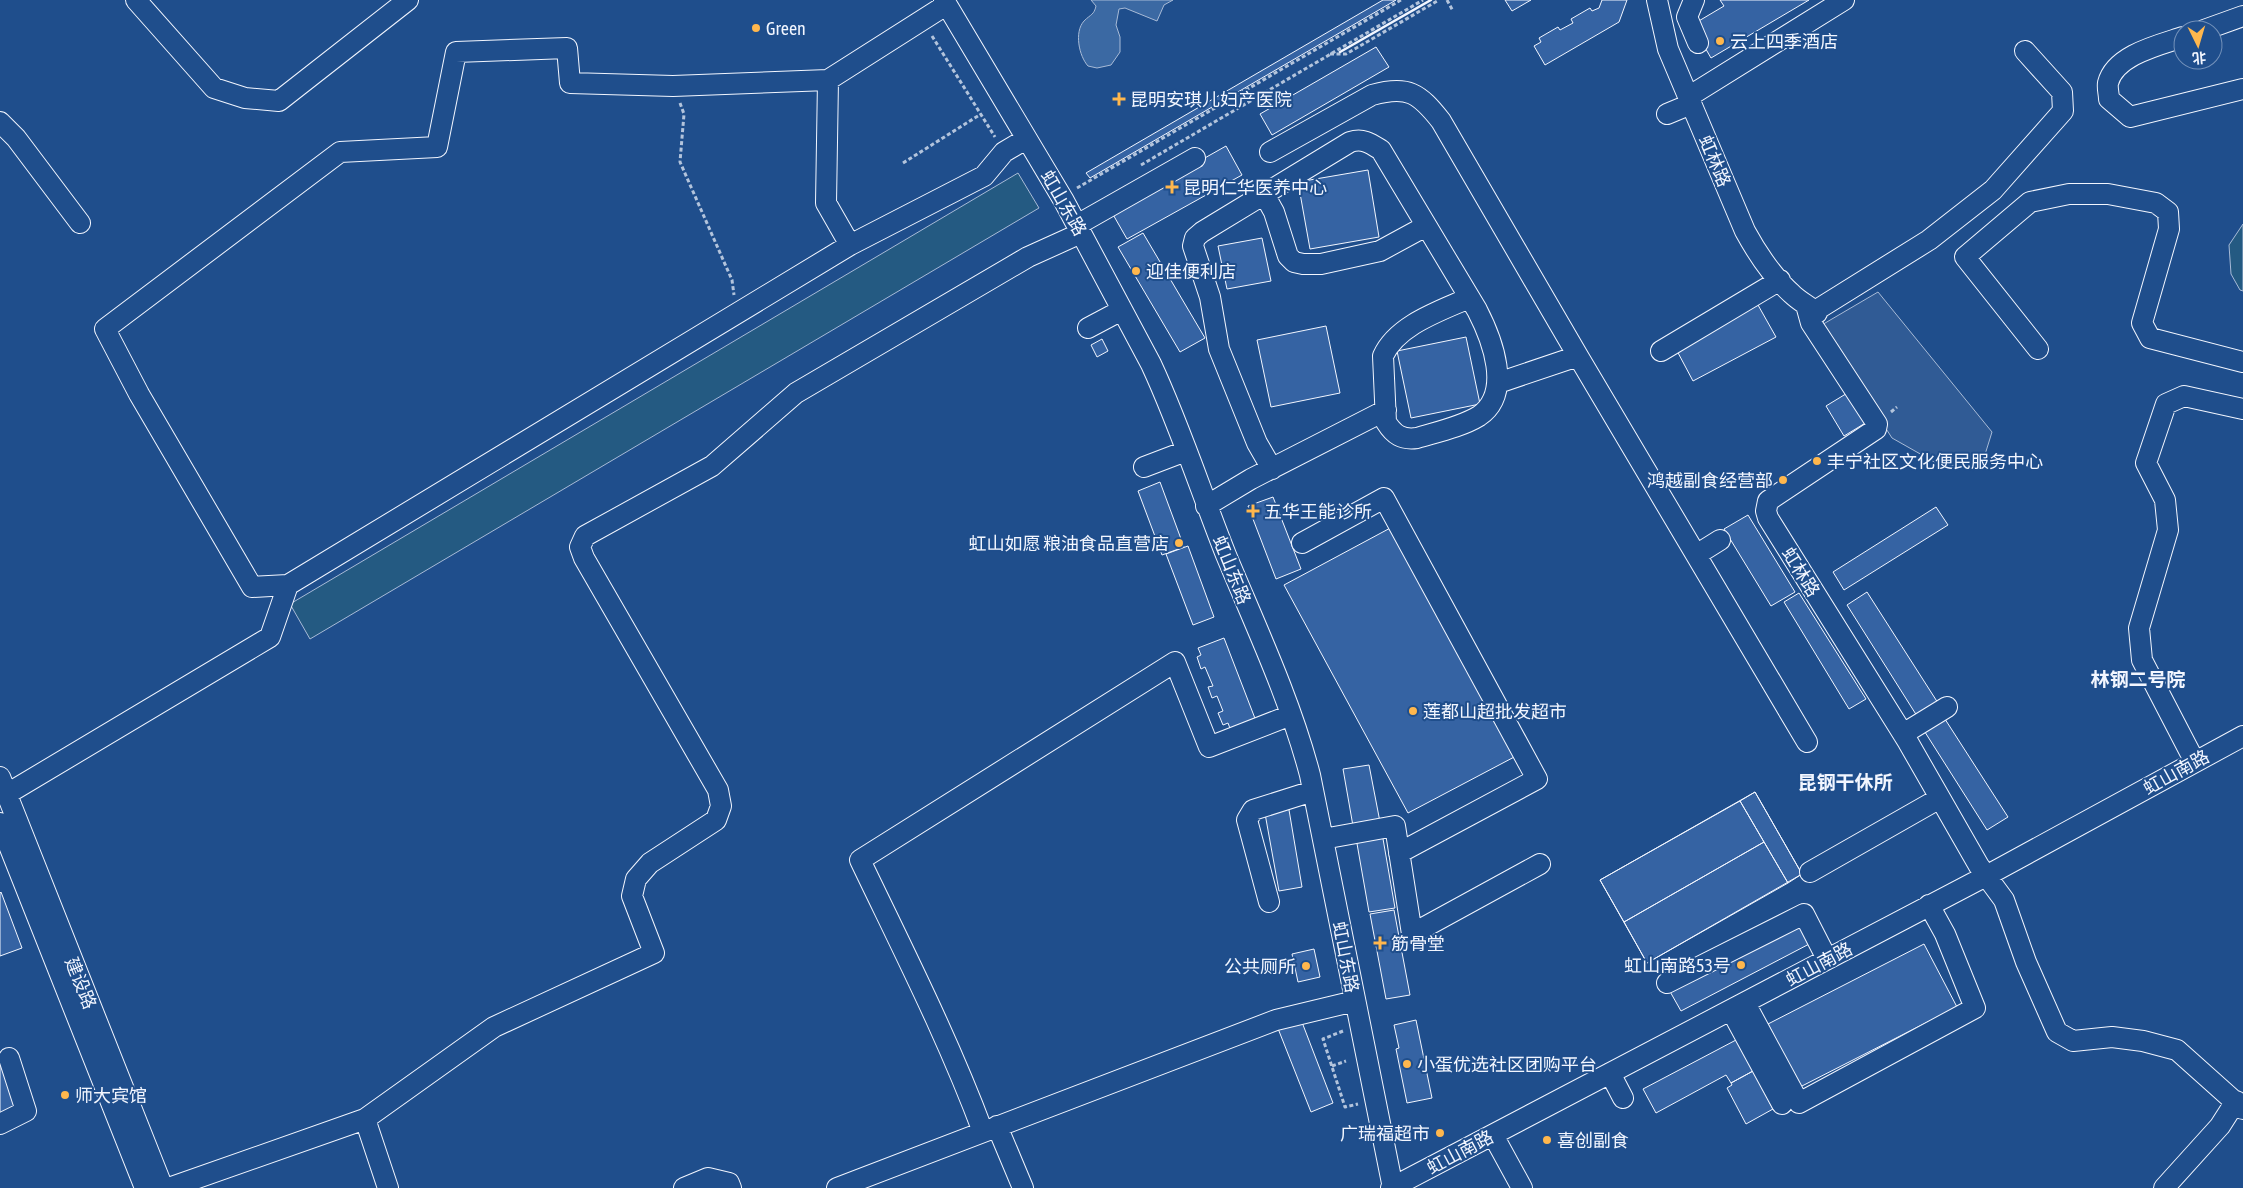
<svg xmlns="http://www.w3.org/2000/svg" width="2243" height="1188" font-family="'Asap Condensed','Noto Sans SC',sans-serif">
	<rect width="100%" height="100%" fill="#1f4e8c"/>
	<path fill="#245a82" stroke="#a8bbd7" d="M1018,173L1039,208L310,639L290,604Z
		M2243,224V291L2240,290L2231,274L2229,245Z"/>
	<path fill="#305b95" stroke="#a8bbd7" d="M1878,292L1992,432L1983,461L1973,467L1938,464L1892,438L1820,326Z"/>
	<path fill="#3b69a3" stroke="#a8bbd7" d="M1091,0H1173L1164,5L1157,21L1125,8L1119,9L1116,25L1120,37V52L1111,65L1097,68L1088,66C1079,56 1074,32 1084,21C1091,14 1094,15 1096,6Z"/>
	<path fill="#3563a3" stroke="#f2f6ff" d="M1383,0H1396L1090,178L1086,173Z
		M1505,0H1531L1512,11Z
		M1602,0H1627L1619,22L1545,65L1534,46L1541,42L1539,38L1558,27L1560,30L1573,23L1571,19L1590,8L1592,11L1599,8Z
		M1720,0H1809L1711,58L1692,25L1724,6Z
		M1376,47L1389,67L1272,135L1260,114Z
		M1226,146L1242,175L1127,239L1111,211Z
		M1368,170L1379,237L1310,249L1298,182Z
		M1143,233L1205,338L1180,352L1118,247Z
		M1262,238L1271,281L1227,289L1218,246Z
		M1758,305L1776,337L1693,381L1676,349Z
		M1326,326L1340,393L1271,407L1257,340Z
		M1466,337L1480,404L1411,418L1397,351Z
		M1102,339L1108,351L1097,357L1091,345Z
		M1849,392L1867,422L1844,436L1826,406Z
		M1160,482L1184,547L1162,555L1138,491Z
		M1273,497L1301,569L1276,579L1248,506Z
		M1936,507L1948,525L1844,590L1833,572Z
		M1748,515L1795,592L1771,606L1724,529Z
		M1394,526L1518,755L1408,813L1284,585Z
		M1188,546L1214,617L1193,625L1166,554Z
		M1867,592L1938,703L1917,716L1847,605Z
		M1799,593L1866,699L1849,709L1784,602Z
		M1224,638L1256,721L1231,731L1228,723L1223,725L1218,713L1223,711L1217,696L1212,698L1208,687L1213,686L1205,667L1201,669L1197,657L1201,655L1198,648Z
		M1943,716L2008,817L1987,830L1923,729Z
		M1369,765L1380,822L1353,826L1343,769Z
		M1755,792L1802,874L1647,963L1600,880Z
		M1755,792L1802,874L1788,883L1740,801Z
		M1740,801L1764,842L1624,922L1600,880Z
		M1288,804L1302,887L1279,891L1264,808Z
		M1382,833L1395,908L1369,912L1356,838Z
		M1764,842L1788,883L1647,963L1624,922Z
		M1,892L22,948L0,956V893Z
		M1394,910L1410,995L1386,999L1370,914Z
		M1801,919L1813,942L1681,1011L1668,988Z
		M1924,944L1957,1007L1800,1087L1768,1024Z
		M1314,949L1320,977L1298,982L1292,954Z
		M1300,1017L1333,1103L1311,1112L1277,1026Z
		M1416,1020L1432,1098L1407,1103L1396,1049L1399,1048L1394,1025Z
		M1736,1040L1753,1071L1731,1083L1726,1075L1656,1113L1643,1089Z
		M0,1061L20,1105L0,1113Z
		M1753,1071L1773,1109L1746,1124L1727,1088L1732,1085L1731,1083Z"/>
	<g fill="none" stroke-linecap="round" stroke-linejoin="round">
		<defs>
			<path id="minor" d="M136,0L214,88L245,98L279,101L408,0
				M944,0L1064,201L1151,364C1180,426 1201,492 1226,555C1256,627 1290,699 1310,775L1393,1188
				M1657,0L1668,49L1745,231C1757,253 1773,277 1792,294C1799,301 1809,306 1817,313
				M1694,0L1687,17L1698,43
				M2204,30L2243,16
				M2183,37C2159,45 2115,55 2108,83C2107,88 2109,94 2109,99L2130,117L2243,89
				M828,80L826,203L850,245
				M1688,97L1844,0
				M1667,114L1691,104
				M0,122L16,138L80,223
				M1270,152L1372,95C1408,85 1419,93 1441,121L1578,356L1807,742
				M1264,194L1274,212L1288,256L1294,262L1303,264H1321L1380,251L1426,226
				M1077,225L1195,158
				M1806,305L1811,323L1877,424L1876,429L1768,501L1766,511L1768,518L1908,742L1979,866L2004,900L2026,962L2057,1032L2073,1041L2112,1037L2143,1041L2177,1050L2243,1109
				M1815,311L1929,240L1993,190L2063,111L2062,92L2025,51
				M1088,328L1122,310
				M2038,349L1965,257L2030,202L2069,194H2108L2156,203L2168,212L2169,229L2142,323L2150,338L2243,362
				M1661,351L1780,280
				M1498,383L1578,356
				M1144,467L1186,451
				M1272,469L1257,443L1219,349L1210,297L1193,246L1195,238L1202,232L1350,142C1363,138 1370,143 1381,150L1477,310C1492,339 1513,393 1479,416C1461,427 1437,432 1417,438C1402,440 1394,435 1386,422L1383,356C1397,325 1440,311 1469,298
				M1206,506L1251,479L1386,410
				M1302,543L1384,498L1537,779L1399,853
				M1696,555L1720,540
				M288,585L850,245L984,176L1004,152L1026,139
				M1903,734L1947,707
				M2195,762L2142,660L2139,628L2168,530L2165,500L2146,463L2166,404L2184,396L2243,409
				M0,777L163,1188
				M7,794L270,637L288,585L252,587L139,394L105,329L340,152L437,147L456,52L567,48L570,83L673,86L828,80L946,5
				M0,823L145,1188
				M1323,839L1395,826L1412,934L1540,864
				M1810,872L1940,798
				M1269,902L1247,820L1253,810L1313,791
				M1667,983L1804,914L1827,959
				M1745,1003L1799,1103L1975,1008L1945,934L1929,905
				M1731,1010L1782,1104
				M1610,1073L1623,1098
				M365,1119L388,1188
				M0,1124L26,1111L9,1058
				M997,1126L1023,1188
				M983,1132C948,1038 903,950 860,860L1175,662L1209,747L1291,715
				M1493,1135L1522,1188
				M169,1188L365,1119L494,1027L654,953L632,896L636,879L650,863L716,820L721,806L718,790L584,558L580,547L585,536L712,466L796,393L1028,257L1081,233
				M684,1188L708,1178L729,1183L731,1188
				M837,1188L1276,1020L1355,1001
				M1391,1188L1986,876L2243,736
				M2164,1188L2220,1126L2236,1101"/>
		</defs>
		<use href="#minor" stroke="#f2f6ff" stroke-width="22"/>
		<path stroke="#b3c4dc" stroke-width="3" stroke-dasharray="4 2.5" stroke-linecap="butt" d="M1447,0L1453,11
			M932,36L995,137
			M1330,54H1346L1439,0
			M680,103L684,114L680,162L732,280L734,295
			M903,163L981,114
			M1141,165L1423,0
			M1077,188L1401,0
			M1891,412L1897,407
			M1343,1031L1323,1039L1345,1107L1358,1104
			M1332,1066L1346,1061"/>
		<use href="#minor" stroke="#1f4e8c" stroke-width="20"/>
		<path stroke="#f2f6ff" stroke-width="2.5" d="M1340,52L1431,0"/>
	</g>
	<g fill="#ffb74d" stroke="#1f4e8c" stroke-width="2">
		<circle cx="756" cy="28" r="5"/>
		<circle cx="1720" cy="41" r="5"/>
		<path d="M1116.5 91.5h5v5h5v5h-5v5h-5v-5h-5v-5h5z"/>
		<path d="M1169.5 179.5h5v5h5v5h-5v5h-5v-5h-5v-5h5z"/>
		<circle cx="1136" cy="271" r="5"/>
		<circle cx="1817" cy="461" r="5"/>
		<circle cx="1783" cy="480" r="5"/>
		<path d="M1250.5 503.5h5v5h5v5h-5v5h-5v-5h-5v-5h5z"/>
		<circle cx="1179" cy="543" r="5"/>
		<circle cx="1413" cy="711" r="5"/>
		<path d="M1377.5 935.5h5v5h5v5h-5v5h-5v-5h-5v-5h5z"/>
		<circle cx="1741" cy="965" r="5"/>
		<circle cx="1306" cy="966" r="5"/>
		<circle cx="1407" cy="1064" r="5"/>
		<circle cx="65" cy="1095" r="5"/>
		<circle cx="1440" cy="1133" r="5"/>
		<circle cx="1547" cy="1140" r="5"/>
	</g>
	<g text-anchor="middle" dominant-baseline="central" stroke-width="4" stroke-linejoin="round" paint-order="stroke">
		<g font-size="18" fill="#f2f6ff" stroke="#1f4e8c" text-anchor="start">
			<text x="766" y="28">Green</text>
			<text x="1730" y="41">云上四季酒店</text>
			<text x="1130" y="99">昆明安琪儿妇产医院</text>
			<text x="1183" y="187">昆明仁华医养中心</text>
			<text x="1146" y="271">迎佳便利店</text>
			<text x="1827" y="461">丰宁社区文化便民服务中心</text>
			<text x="1773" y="480" text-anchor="end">鸿越副食经营部</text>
			<text x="1264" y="511">五华王能诊所</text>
			<text x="1169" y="543" text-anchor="end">虹山如愿 粮油食品直营店</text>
			<text x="1423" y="711">莲都山超批发超市</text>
			<text x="1391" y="943">筋骨堂</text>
			<text x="1731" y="965" text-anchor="end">虹山南路53号</text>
			<text x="1296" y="966" text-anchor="end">公共厕所</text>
			<text x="1417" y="1064">小蛋优选社区团购平台</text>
			<text x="75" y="1095">师大宾馆</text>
			<text x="1430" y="1133" text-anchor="end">广瑞福超市</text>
			<text x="1557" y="1140">喜创副食</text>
		</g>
		<g font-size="18" fill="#f2f6ff" stroke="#1f4e8c">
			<text transform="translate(1715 161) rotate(67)">虹林路</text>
			<text transform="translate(1064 203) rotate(60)">虹山东路</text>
			<text transform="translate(1232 570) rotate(68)">虹山东路</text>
			<text transform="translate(1801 572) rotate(58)">虹林路</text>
			<text transform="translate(2176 772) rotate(-29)">虹山南路</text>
			<text transform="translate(1346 957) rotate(79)">虹山东路</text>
			<text transform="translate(1819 964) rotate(-28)">虹山南路</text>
			<text transform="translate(81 983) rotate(68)">建设路</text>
			<text transform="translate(1460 1152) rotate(-28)">虹山南路</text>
		</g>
		<g font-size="19" font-weight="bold" fill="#f2f6ff" stroke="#1f4e8c">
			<text x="2138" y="679">林钢二号院</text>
			<text x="1845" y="782">昆钢干休所</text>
		</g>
	</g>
	<g transform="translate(2198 45) rotate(175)"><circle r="24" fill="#1f4e8c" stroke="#7391ba"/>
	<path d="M0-4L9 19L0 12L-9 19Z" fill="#ffb74d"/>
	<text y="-8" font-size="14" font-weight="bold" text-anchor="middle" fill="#f2f6ff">北</text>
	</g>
</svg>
